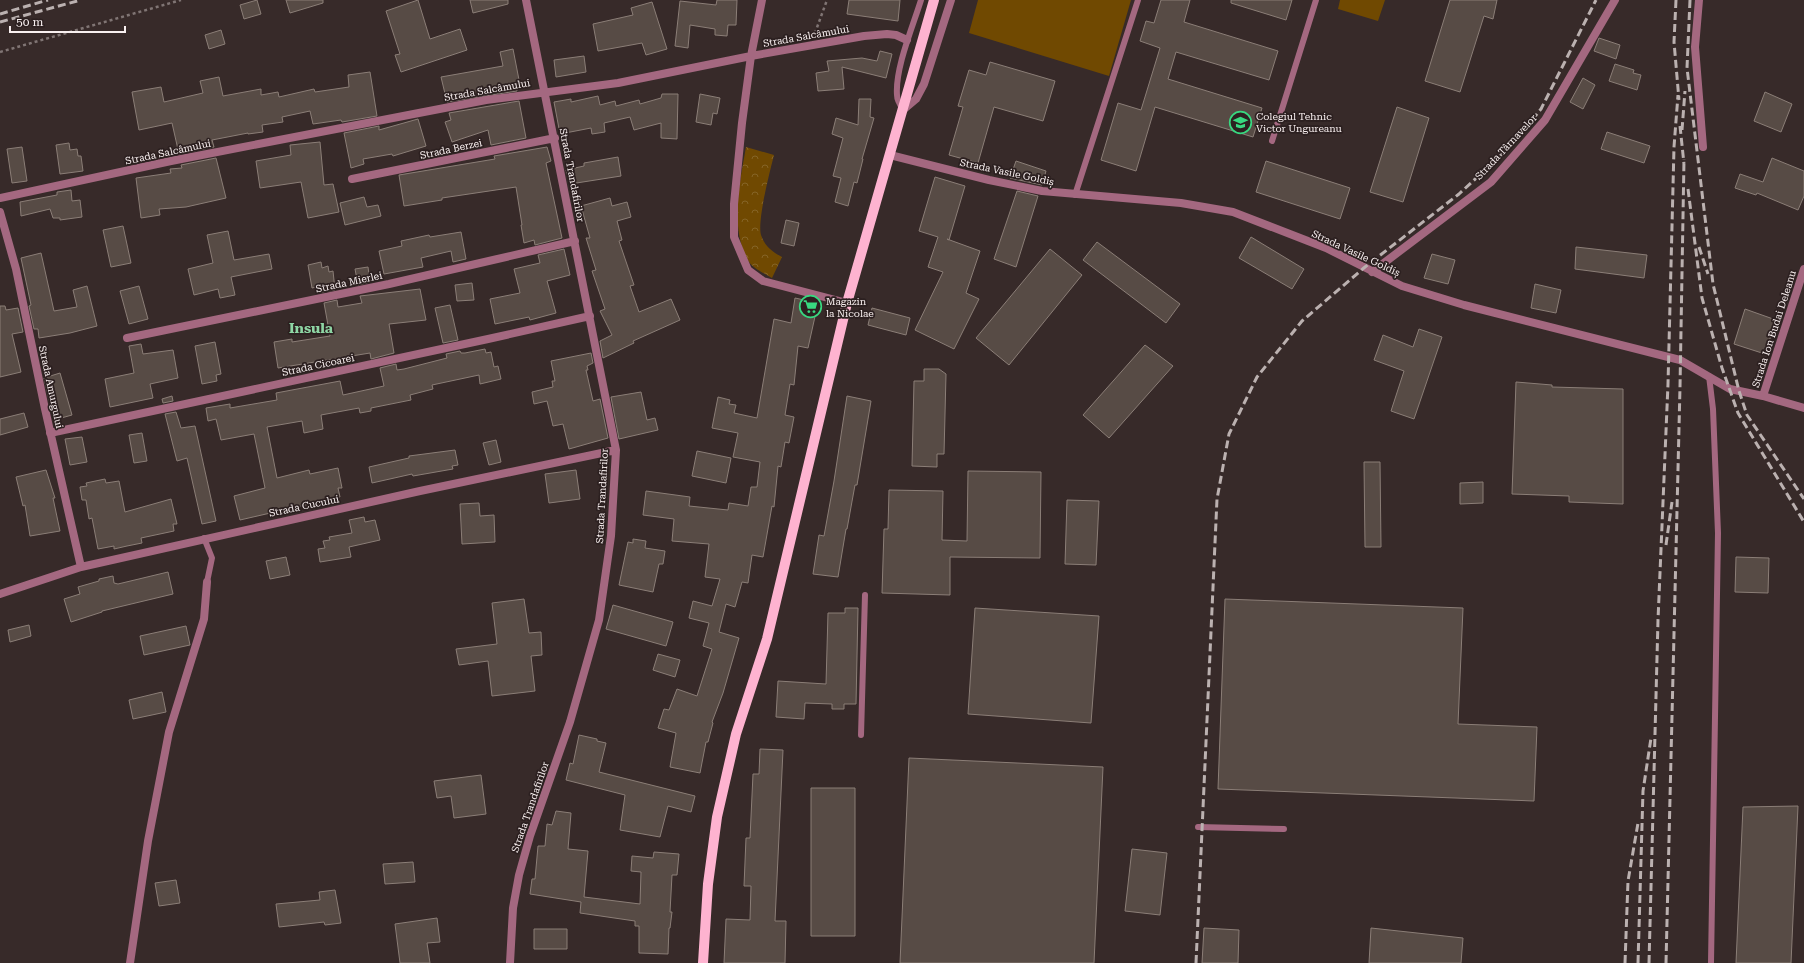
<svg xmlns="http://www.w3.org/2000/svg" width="1804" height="963" font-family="'Roboto Serif',serif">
	<defs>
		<pattern id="forest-crowns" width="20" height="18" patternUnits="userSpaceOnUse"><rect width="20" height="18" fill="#704901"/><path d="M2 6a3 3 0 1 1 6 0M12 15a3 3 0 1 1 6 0" fill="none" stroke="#856426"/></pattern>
	</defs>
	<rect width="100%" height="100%" fill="#372a29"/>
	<path fill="#704901" d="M978,0H1131L1109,76L969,33Z
		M1340,0H1385L1378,21L1338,9Z"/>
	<path fill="url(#forest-crowns)" d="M746,147L774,155C770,171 757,221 761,235C765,247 773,252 782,257L772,278C765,274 753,268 749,262C729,229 740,182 746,147Z"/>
	<path fill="#574b45" stroke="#8b7e77" d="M257,0L261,14L244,19L240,5Z
		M286,0H323V3L290,13Z
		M418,0L430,39L460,29L467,50L401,72L395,55L400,54L386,11Z
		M470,0H508V4L473,13Z
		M717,0H737L736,25H728L727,36L715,35V29L690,25L688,48L675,46L680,1L716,5Z
		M849,0H900L898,21L847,14Z
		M1161,0H1190L1184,22L1278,51L1269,80L1176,52L1168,79L1262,108L1253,137L1155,107L1136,171L1101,160L1118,103L1141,110L1160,48L1140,41L1146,21L1154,23Z
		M1231,0H1292L1286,20L1231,3Z
		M1450,0H1497L1493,19L1484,16L1460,92L1425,81Z
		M652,2L667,49L646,55L642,43L598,51L593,24L633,15L631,8Z
		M221,30L225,44L209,49L205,35Z
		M1599,38L1620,45L1616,59L1594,51Z
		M513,49L520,85L516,86L517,91L447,102L441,77L503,66L500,52Z
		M880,51L892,54L886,78L842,67L844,89L818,91L816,73L829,71L827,61L862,58L877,61Z
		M584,56L586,72L556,77L554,60Z
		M990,62L1055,81L1043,121L994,107L978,163L949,155L963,107L958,106L969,70L986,75Z
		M1615,64L1634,70L1633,73L1641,75L1637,90L1609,81Z
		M370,72L377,116L342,122L341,120L313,124L310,111L282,117L283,122L262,125L263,132L248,134V133L212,140L214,147L179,154L172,123L139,130L132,92L161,87L164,102L203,93L200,81L219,77L223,96L261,89V95L278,92L279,97L314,89L315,92L349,87L348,75Z
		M1583,78L1595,85L1583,109L1570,102Z
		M1765,92L1792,104L1781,132L1754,121Z
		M662,94H678L677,139L661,138V123L634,130L630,117L604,123L605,132L592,134L591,128L560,134L554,102L571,99V102L598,96L600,105L615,101L616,106L639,100L640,104L661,98Z
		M700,94L720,98L717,114L713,113L711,125L696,122Z
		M859,99H871L870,117L874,118L862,159H863L857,183L854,182L848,206L835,202L841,178L833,176L843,138L832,134L836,118L858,125Z
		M519,101L526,138L491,145L488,130L452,142L445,122L451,120L449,113Z
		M1397,107L1429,118L1403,202L1370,192Z
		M418,119L426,146L393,156L392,154L363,159L364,164L351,168L344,133L379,126V130Z
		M1607,132L1650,146L1644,163L1601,149Z
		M320,142L324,185L333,184L339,212L308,218L301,182L260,188L256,161L291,155L290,145Z
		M69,143L70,150L77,149L78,156H81L83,171L60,174L56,145Z
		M22,147L27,181L12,183L7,149Z
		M547,147L551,161L546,163L562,238L535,245L534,240L524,243L521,225H522L516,187L442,198V200L404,206L399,175L495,159L494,156Z
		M618,157L621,176L570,184L566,170L584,166V163Z
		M216,158L226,198L186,207L159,209L160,215L141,218L136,178L171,173L170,169L182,168L181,165Z
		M1772,158L1804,171V196L1798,210L1757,193L1756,195L1735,188L1740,174L1763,182Z
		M1016,161L1046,171L1042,185L1010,178Z
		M1266,161L1350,188L1340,219L1256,192Z
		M935,177L965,186L949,240L947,239L980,251L966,293L979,299L954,349L915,330L943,272L928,267L938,237L919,231Z
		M71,190L72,201L80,200L82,217L60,220V218H53L50,209L21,216L20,202L57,195V192Z
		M1017,191L1038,196L1016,267L994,259Z
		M364,197L367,207L378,205L381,216L345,225L340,203Z
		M610,198L612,206L627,202L631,217L617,221L622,240L619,241L634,285L630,286L639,312L671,299L680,320L633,341L634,343L603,358L600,341L612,335L600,311L605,309L592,271L596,270L586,238H590L581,206Z
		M786,220L799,223L794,246L781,243Z
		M123,226L131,263L111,267L103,230Z
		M228,231L234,260L269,254L272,269L231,277L235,295L220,298L218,289L194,295L188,269L213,263L207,235Z
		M461,232L466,259L453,262L451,251L421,258L423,267L384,274L379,251L402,246L401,241L429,235L430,237Z
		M1251,237L1304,269L1292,289L1239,258Z
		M1097,242L1180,304L1166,323L1083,260Z
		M1576,247L1647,255L1644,278L1575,269Z
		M564,249L570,275L547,281L556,313L530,320L529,317L495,324L490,299L520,293L514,269L540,263L538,255Z
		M1050,249L1082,275L1009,365L976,338Z
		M41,253L54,311L77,307L73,290L87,286L97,326L70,333L39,338L38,329H34L29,306L31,305L21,258Z
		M1432,254L1455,260L1448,284L1424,278Z
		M321,262L322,268L328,266L329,272L333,271L335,290L322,292L321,286L312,288L308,265Z
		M368,267L370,282L358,285L355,269Z
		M472,283L474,300L457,301L455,285Z
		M1535,284L1561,290L1556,313L1531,308Z
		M139,286L148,319L129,324L120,291Z
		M420,289L426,320L389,324L394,353L371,359L370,353L278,368L274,342L292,339V342L330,336L324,303L337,300L338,307L362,303L360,296Z
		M795,298L818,303L808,348L798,346L794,385L790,384L785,415L794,417L789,443L785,442L781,467L778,466L774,507L772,506L763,557L752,555L748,583L742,582L735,607L726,604L719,632L739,638L723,693L712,722L713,723L708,742H706L700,773L670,767L676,733L658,728L664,709L669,710L677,689L697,696L712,649L703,646L709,623L689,618L693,601L712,606L720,579L705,577L709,544L672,541L674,519L643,515L646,491L690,497L689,506L728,510L729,503L748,506L751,487H757L760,462L733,457L738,433L712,428L718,397L730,400L729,404L736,405L734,413L757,418L774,319L791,323Z
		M450,305L458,340L443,343L435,308Z
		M0,306H5L6,310L18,308L23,332L12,334L21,372L0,377Z
		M872,308L910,318L906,335L868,325Z
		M1745,309L1776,320L1765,354L1734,344Z
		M1419,329L1442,337L1414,419L1391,411L1404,371L1374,360L1383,335L1413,347Z
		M215,342L221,374L216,375L217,381L202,384L195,346Z
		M141,344L143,354L173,350L178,378L150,384L153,398L110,407L105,379L134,373L129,346Z
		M1145,345L1173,366L1109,438L1083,415Z
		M485,349L486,353L491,352L494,367L498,366L501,379L480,384L479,375L432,385L433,389L410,395L411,400L371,408V411L360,413L359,408L321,415L323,429L304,433L302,421L267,427L277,478L309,470L310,474L338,468L342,488H338L340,497L240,520L234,496L265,488L254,434L221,440L216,419L208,421L206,408L230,404V408L277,400L276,393L340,381L343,395L384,386L380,368L396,364L397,370L404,369L447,358L446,354L460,351L461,353H465Z
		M591,353L593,363L587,366L588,370H586L593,401L600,399L608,438L569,449L563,424L553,426L547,401L534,404L532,392L553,387L552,381H555L551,361Z
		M924,369H939L946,374L944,454H937V467L912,466L914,381H924Z
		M60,373L72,415L54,420L44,378Z
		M1516,382L1552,385V387L1623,389V504L1569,502V496L1512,494Z
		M641,392L647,420L655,418L658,430L619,439L611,397Z
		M172,396L173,401L163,403L162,399Z
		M847,396L871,401L857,485H855L847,529H846L838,577L813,574L819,535L824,536L834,481Z
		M176,412L181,428L195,426L216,521L202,524L187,458L177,461L165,414Z
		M24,413L28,427L0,435V419Z
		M142,433L147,461L134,463L129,435Z
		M82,437L87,462L70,465L65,439Z
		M496,440L501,462L489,465L483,443Z
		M455,450L458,465L452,466L453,469L413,476L412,474L372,483L369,467L409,458V456Z
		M697,451L731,458L726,483L692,476Z
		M1364,462H1380L1381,547H1365Z
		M46,470L55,498H53L60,531L30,536L25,505L23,506L16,477Z
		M576,470L580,499L549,503L545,474Z
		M968,471L1041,472L1040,558L950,557V595L882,593L884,529H888L889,490L943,491L942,540L967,541Z
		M105,479L106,483L119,481L125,512L171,499L177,524H173L174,531L141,538L142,543L127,546L114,549V546L98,549L92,518L89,519L86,500H82L80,487L87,486L86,483Z
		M1483,482V503L1460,504V483Z
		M1067,500L1099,501L1096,565L1065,564Z
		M479,503L480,516L494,515L495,542L462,544L460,504Z
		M364,517L365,522L375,520L380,540L349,547L351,557L320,562L318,549L325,548L323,541L330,540L329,537L352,533L349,520Z
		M633,539L646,541L645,548L665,551L663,564H659L653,592L619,585L628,542L633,543Z
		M286,557L290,575L270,579L266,561Z
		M1736,557L1769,558L1768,593L1735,592Z
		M168,572L173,594L102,611V612L71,622L64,599L80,594L78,587L99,581V579L113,576L114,583L118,584Z
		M524,599L529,633L541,632L542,655L531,656L535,691L492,696L488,661L459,665L456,649L497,644L492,603Z
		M1225,599L1463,608L1458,724L1537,727L1534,801L1218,789Z
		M613,605L673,622L666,646L606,629Z
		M845,608H858L856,704H844V709H832V704L805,703L804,719L776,717L778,681L826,684L828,613H845Z
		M975,608L1099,616L1091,723L968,714Z
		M29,625L31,636L10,642L8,630Z
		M186,626L190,645L144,655L140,636Z
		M658,654L680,660L675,677L653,670Z
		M162,692L166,712L133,719L129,700Z
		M579,735L597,739V741L606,743L599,772L695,796L691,812L668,806L660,837L620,830L625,795L566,780L570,763L573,764Z
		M760,749L783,750L775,921H786L785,963H724L726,919L750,920L751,886H744L746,838H750L753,774H759Z
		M909,758L1103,767L1094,963H900Z
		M481,775L486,814L454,818L451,796L437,798L434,781Z
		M811,788H855V936H811Z
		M1798,806L1791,963H1736L1743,807Z
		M556,811L571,813L568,849L588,851L584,897L640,904L641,872L631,871L632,856L653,858L654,852L679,854L677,875H672L670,912H672L670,928H669L668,954L639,953V926H635V921L580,913L581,902L530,894L532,879H535L538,846H545L547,824L552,825Z
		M1132,849L1167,853L1160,915L1125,911Z
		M413,862L415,882L385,884L383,864Z
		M176,880L180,903L159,906L155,883Z
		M335,890L341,923L325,925L324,922L279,927L276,904L320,900L319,892Z
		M437,918L440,942L427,943L430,963H400L395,924Z
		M1204,928L1239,930L1238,963H1202Z
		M1371,928L1463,938L1461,963H1369Z
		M534,929H567V949H534Z"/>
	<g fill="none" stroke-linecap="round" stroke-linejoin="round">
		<path stroke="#807574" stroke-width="2.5" stroke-dasharray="3 3" stroke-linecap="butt" d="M815,33L827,0
			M0,52L181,0"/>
		<path stroke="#a46880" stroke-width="6" d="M903,109C900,105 897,101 897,95C895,68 913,26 921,0
			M1272,141L1316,0
			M1075,195L1138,0
			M1709,376L1713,409L1718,533L1711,963
			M204,538L212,558L207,582
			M861,735L865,595
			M1198,827L1284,829"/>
		<path stroke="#a46880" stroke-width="8" d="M762,0L751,56L742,123L734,204V237L748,270L763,281L847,303
			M1699,0L1695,47L1703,147
			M903,110L916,99L924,84L951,0
			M890,155L989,180L1042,191L1181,203L1233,212L1326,248L1402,286L1464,305L1680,360L1730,389L1763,396L1804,408
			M352,179L555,138
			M0,198L171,161L486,100L618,83L751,56L864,36L887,34L896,35L907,40
			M0,212L16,269L45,409L81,567
			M1372,272L1491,182L1545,120L1615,0
			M127,338L389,284L575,241
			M1763,396L1804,269
			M50,433L488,339L590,316
			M0,594L81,567L420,491L616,450
			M130,963L148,841L169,732L204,619L207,582
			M510,963L513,908L519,875L530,836L570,722L599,620L611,536L616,450L526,0"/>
		<path stroke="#feb3d0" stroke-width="10" d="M703,963L708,884L717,817L736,734L767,639L847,303L934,0"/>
		<path stroke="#bbb1b0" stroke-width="3" stroke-dasharray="8 4" stroke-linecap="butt" d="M1676,0L1674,42L1679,100
			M1690,0L1687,68L1713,284L1739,391L1747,415L1804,499
			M0,14L48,0
			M0,22L81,0
			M1680,126L1684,164
			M1682,130L1685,91
			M1688,189L1702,298L1722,368L1738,413L1804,522
			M1699,247L1708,274
			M1666,545L1672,502
			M1196,963L1217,499L1229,434L1257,377L1302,321L1365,267L1459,194L1512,145L1541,109L1596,0
			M1625,963L1628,881L1638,823
			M1638,963L1643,791L1651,738
			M1649,963L1658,620L1668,384L1674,147L1678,95
			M1666,963L1680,387L1684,159"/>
	</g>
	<defs>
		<symbol id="school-ring" viewBox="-11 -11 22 22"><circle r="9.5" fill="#2c2020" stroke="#38d880" stroke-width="1.5"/><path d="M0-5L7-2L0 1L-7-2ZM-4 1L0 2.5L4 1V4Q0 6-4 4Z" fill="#38d880"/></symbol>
		<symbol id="supermarket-ring" viewBox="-11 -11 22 22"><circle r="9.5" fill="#2c2020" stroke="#38d880" stroke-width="1.5"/><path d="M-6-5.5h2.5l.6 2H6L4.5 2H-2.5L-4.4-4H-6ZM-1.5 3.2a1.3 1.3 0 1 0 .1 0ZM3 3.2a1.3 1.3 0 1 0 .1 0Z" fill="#38d880"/></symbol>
	</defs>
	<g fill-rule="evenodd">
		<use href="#school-ring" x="1228" y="110" width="25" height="25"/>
		<use href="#supermarket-ring" x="798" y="294" width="25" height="25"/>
	</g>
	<g text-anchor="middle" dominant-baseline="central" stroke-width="3.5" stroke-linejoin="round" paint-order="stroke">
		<g font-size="10" fill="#f9f0f0" stroke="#2c2020">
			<text transform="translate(806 36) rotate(-10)">Strada Salcâmului</text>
			<text transform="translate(487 90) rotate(-10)">Strada Salcâmului</text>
			<text transform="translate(1506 147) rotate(-47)">Strada Târnavelor</text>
			<text transform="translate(451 149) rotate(-12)">Strada Berzei</text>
			<text transform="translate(168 152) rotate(-12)">Strada Salcâmului</text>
			<text transform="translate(1007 172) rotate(12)">Strada Vasile Goldiș</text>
			<text transform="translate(572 175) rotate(79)">Strada Trandafirilor</text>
			<text transform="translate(1356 253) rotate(25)">Strada Vasile Goldiș</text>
			<text transform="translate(349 282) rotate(-12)">Strada Mierlei</text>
			<text transform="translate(1774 329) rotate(-72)">Strada Ion Budai Deleanu</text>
			<text transform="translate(318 365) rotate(-12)">Strada Cicoarei</text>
			<text transform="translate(51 387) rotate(78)">Strada Amurgului</text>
			<text transform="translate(602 496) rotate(-87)">Strada Trandafirilor</text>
			<text transform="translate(304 506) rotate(-12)">Strada Cucului</text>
			<text transform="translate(530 807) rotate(-71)">Strada Trandafirilor</text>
		</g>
		<g font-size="10" fill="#f9f0f0" stroke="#2c2020" text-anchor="start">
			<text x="1256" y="116">Colegiul Tehnic<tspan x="1256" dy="12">Victor Ungureanu</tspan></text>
			<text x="826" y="301">Magazin<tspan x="826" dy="12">la Nicolae</tspan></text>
		</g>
		<g font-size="14" font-weight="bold" fill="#8ed5a4" stroke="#2c2020">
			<text x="311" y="328">Insula</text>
		</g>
	</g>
	<path d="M10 26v6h115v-6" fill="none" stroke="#f9f0f0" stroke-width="2"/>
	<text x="16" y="26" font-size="12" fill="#f9f0f0" stroke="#2c2020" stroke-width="3" paint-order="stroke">50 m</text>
</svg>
